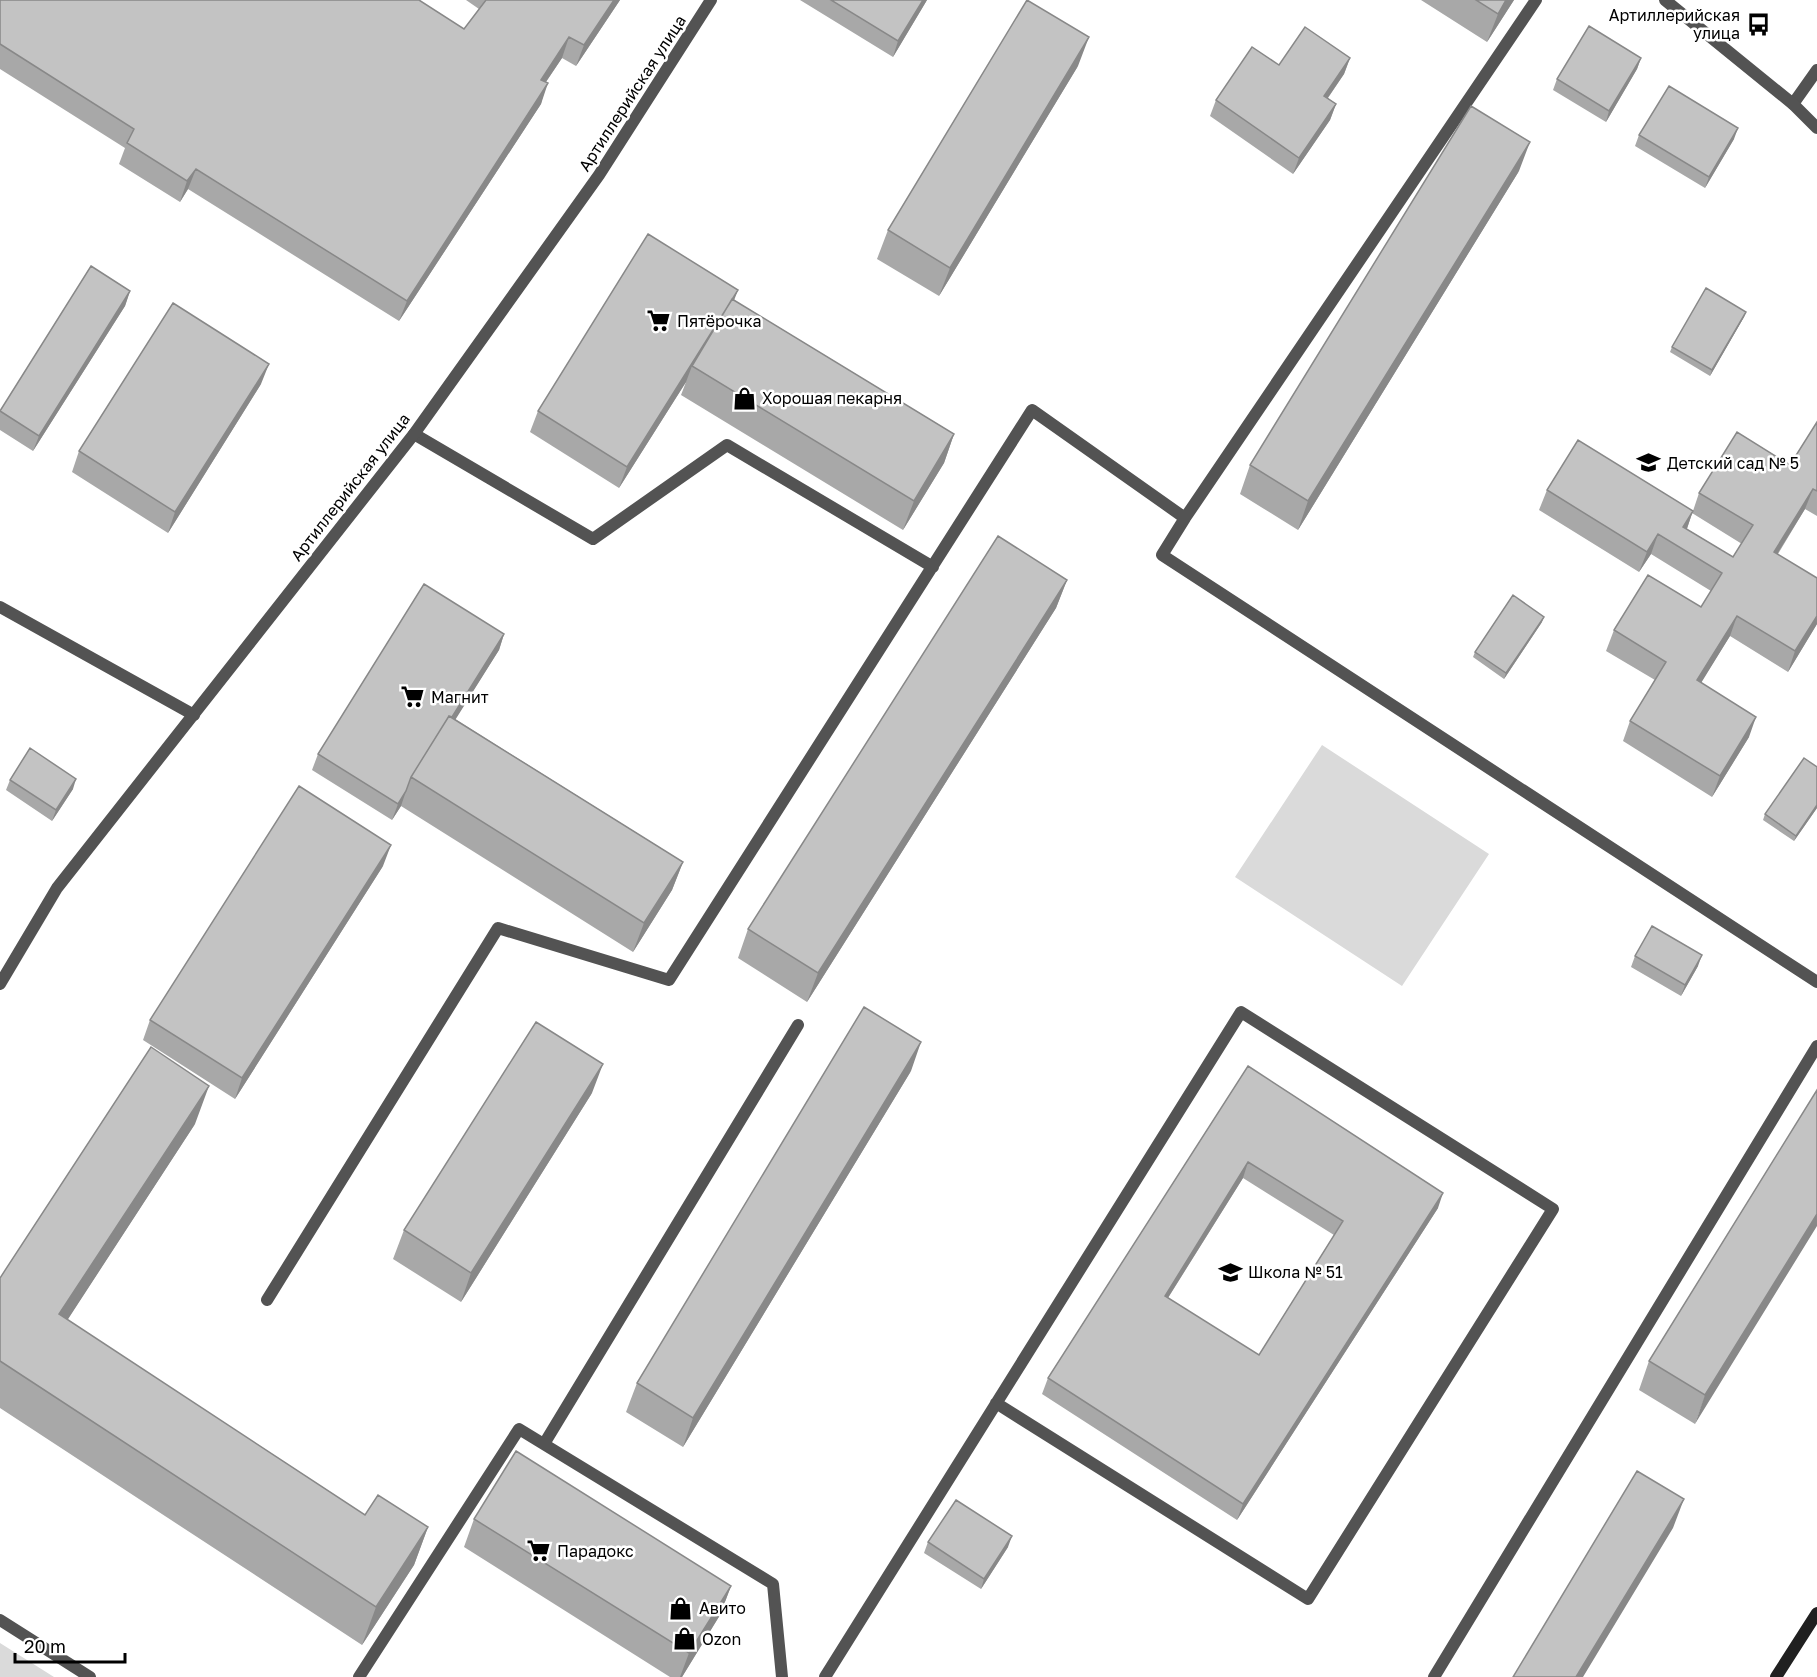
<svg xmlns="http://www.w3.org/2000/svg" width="1817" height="1677" font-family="'Golos Text',sans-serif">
	<rect width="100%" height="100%" fill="#fff"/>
	<path fill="#dadada" d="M1322,745L1489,854L1402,986L1235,877Z
		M0,1643L54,1677H0Z"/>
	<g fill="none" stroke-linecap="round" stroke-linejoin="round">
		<path stroke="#535353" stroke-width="12" d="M414,434L593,539L727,445L933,567
			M1185,518L1162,555L1817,982
			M0,607L194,715
			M267,1300L498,928L669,980L1032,410L1185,518L1536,0
			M544,1444L798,1025
			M359,1677L519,1429L773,1584L782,1677
			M825,1677L1241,1012L1553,1209L1308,1599L996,1403
			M1434,1677L1817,1046"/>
		<path stroke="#535353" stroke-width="12" d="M1793,104L1817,70
			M0,984L57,888L414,434L599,175L711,0
			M0,1620L90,1677"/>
		<path stroke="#535353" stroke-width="12" d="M1665,0L1793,104L1817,128"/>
		<path stroke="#202020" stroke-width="12" d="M1776,1677L1817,1613"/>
	</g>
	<path fill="#a8a8a8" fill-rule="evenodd" d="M0,0L464,29L479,9L466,0H620L576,66L562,58L546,82L541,104L399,321L188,189L180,202L119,164L125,148L0,69Z
		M800,0H927L893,57Z
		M1421,0H1514L1487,42Z
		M1350,58L1344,74L1328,98L1336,104L1330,120L1293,174L1210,116L1216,100L1279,65Z
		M1641,58L1637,69L1606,122L1553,90L1557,79Z
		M1078,66L939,296L877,259L888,230Z
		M1639,135L1734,139L1705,188L1635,146Z
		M1519,171L1298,530L1240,494L1250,465Z
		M91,266L130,291L125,306L33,451L0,430V412Z
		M734,300L954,434L944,463L903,530L681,395L686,382L619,488L530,432L538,411Z
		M1746,312L1744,317L1710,376L1670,352L1672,347Z
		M261,384L168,533L72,472L79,451Z
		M1817,422V516L1805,509L1778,554L1817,624L1788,672L1730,636L1701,682L1749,737L1712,797L1623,741L1630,721L1655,680L1606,651L1614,630L1701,607L1711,591L1651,554L1639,572L1539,510L1547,490L1693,511L1699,493L1790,465ZM1692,513L1742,544L1733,557L1687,529Z
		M1067,580L1056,608L807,1002L738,958L748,929Z
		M1542,622L1504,679L1473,657L1475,652Z
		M504,634L499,650L455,719L683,862L672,890L633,952L401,806L392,820L312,770L318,754Z
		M10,780L73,789L52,821L6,790Z
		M1817,808L1794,841L1763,820L1765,814Z
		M383,866L235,1099L143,1040L150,1020Z
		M1635,956L1698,966L1681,996L1631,967Z
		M1248,1066L1438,1208L1237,1520L1042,1394L1048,1378ZM1243,1178L1334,1235L1259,1355L1168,1298Z
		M911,1071L683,1447L626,1412L637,1383Z
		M1817,1090L1695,1424L1639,1390L1649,1361Z
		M592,1093L461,1302L393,1259L404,1230Z
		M195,1124L67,1320L365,1515L428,1527L414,1565L362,1645L0,1408V1278Z
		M474,1519L731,1586L720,1615L682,1677H670L464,1547Z
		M928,1542L1008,1547L981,1589L924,1553Z"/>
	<path fill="#888" d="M614,0H620L576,66L584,45Z
		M923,0H927L893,57L898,41Z
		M1506,0H1514L1487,42L1498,14Z
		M569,37L562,58L533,101L541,80Z
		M1089,37L1078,66L939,296L950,268Z
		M1350,58L1344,74L1318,112L1324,96Z
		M1641,58L1637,69L1606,122L1609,111Z
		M548,83L541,104L399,321L407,301Z
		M1336,104L1330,120L1293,174L1299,158Z
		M1738,128L1734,139L1705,188L1709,177Z
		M1530,142L1519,171L1298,530L1308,501Z
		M196,169L188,189L180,202L187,181Z
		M738,290L730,311L692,366L686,382L619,488L627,467Z
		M130,291L125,306L33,451L39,436Z
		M1746,312L1744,317L1710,376L1712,370Z
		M269,364L261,384L168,533L175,512Z
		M954,434L944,463L903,530L914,501Z
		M1813,489L1805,509L1766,572L1774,552Z
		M1693,511L1686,531L1676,547L1683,527Z
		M1658,534L1651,554L1639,572L1647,552Z
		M1067,580L1056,608L807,1002L818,973Z
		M1737,616L1730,636L1690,701L1697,680Z
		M1817,616V624L1788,672L1795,651Z
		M1544,617L1542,622L1504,679L1506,673Z
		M504,634L499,650L417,781L414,779Z
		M1756,717L1749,737L1712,797L1720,776Z
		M76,779L73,789L52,821L56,810Z
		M406,791L401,806L392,820L398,804Z
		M1817,805V808L1794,841L1796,836Z
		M391,845L383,866L235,1099L242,1078Z
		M683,862L672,890L633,952L644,923Z
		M1702,955L1698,966L1681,996L1685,985Z
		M921,1042L911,1071L683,1447L693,1418Z
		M603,1064L592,1093L461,1302L471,1273Z
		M209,1086L195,1124L46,1353L59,1314Z
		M1248,1162L1243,1178L1159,1312L1165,1296Z
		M1443,1193L1438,1208L1237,1520L1243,1504Z
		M1817,1214V1226L1695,1424L1705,1395Z
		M1684,1499L1673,1528L1583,1677H1576Z
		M428,1527L414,1565L362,1645L376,1607Z
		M1012,1536L1008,1547L981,1589L984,1579Z
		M731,1586L720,1615L682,1677H680L689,1653Z"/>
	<path fill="#c3c3c3" stroke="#888" stroke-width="1.5" fill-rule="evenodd" d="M0,0H419L464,29L486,0H614L584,45L569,37L541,80L548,83L407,301L196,169L187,181L127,143L134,129L0,44Z
		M831,0H923L898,41Z
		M1027,0L1089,37L950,268L888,230Z
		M1476,0H1506L1498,14Z
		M1589,26L1641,58L1609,111L1557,79Z
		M1305,27L1350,58L1324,96L1336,104L1299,158L1216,100L1252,47L1279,65Z
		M1669,86L1738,128L1709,177L1639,135Z
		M1471,106L1530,142L1308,501L1250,465Z
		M648,234L738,290L627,467L538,411Z
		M91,266L130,291L39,436L0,411Z
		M1706,288L1746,312L1712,370L1672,347Z
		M732,299L954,434L914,501L692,366Z
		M173,303L269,364L175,512L79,451Z
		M1817,422V491L1813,489L1774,552L1817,578V616L1795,651L1737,616L1697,680L1756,717L1720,776L1630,721L1666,662L1614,630L1648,575L1701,607L1722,573L1658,534L1647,552L1547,490L1578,440L1693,511L1683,527L1733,557L1753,525L1699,493L1737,432L1790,465Z
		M998,536L1067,580L818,973L748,929Z
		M424,584L504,634L452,717L449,716L411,777L406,791L398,804L318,754Z
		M1513,595L1544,617L1506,673L1475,652Z
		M449,716L683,862L644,923L411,777Z
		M30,748L76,779L56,810L10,780Z
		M1804,758L1817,767V805L1796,836L1765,814Z
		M299,786L391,845L242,1078L150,1020Z
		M1652,926L1702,955L1685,985L1635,956Z
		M864,1007L921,1042L693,1418L637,1383Z
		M536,1022L603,1064L471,1273L404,1230Z
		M151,1047L209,1086L59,1314L365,1515L378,1495L428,1527L376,1607L0,1361V1278Z
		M1248,1066L1443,1193L1243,1504L1048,1378ZM1248,1162L1343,1221L1259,1355L1165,1296Z
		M1817,1090V1214L1705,1395L1649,1361Z
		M516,1451L731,1586L689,1653L474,1519Z
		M1637,1471L1684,1499L1576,1677H1513Z
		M956,1500L1012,1536L984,1579L928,1542Z"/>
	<defs>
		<symbol id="bus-bare" viewBox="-9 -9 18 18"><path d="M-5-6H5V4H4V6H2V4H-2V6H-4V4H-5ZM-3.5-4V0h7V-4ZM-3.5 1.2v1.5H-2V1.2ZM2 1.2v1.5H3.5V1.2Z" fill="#000" stroke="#fff" stroke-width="2.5" paint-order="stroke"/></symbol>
		<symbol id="supermarket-bare" viewBox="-9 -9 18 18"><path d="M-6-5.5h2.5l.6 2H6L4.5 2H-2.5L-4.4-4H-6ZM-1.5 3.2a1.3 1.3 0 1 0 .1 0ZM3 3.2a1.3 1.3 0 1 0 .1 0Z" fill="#000" stroke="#fff" stroke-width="2.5" paint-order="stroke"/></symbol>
		<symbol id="shop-bare" viewBox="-9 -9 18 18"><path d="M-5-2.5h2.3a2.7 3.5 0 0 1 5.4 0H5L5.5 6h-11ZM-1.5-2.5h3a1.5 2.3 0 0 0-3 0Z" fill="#000" stroke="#fff" stroke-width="2.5" paint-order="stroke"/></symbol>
		<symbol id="school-bare" viewBox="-9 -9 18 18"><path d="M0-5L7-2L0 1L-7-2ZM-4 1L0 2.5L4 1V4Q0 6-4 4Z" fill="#000" stroke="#fff" stroke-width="2.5" paint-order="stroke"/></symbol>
	</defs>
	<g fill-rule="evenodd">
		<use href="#bus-bare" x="1742" y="8" width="33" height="33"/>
		<use href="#supermarket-bare" x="642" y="304" width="33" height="33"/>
		<use href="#shop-bare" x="728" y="382" width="33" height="33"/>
		<use href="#school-bare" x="1632" y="446" width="33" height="33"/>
		<use href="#supermarket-bare" x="396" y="680" width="33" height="33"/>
		<use href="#school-bare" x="1214" y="1256" width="33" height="33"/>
		<use href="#supermarket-bare" x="522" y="1534" width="33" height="33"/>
		<use href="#shop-bare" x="664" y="1592" width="33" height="33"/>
		<use href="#shop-bare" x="668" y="1622" width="33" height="33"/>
	</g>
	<g text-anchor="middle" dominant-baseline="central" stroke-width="5" stroke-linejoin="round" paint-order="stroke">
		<g font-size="16" fill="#000" stroke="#fff" text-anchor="start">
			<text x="1740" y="15" text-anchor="end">Артиллерийская<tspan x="1740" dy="18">улица</tspan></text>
			<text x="677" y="321">Пятёрочка</text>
			<text x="762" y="398">Хорошая пекарня</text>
			<text x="1667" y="463">Детский сад № 5</text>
			<text x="431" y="697">Магнит</text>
			<text x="1248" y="1272">Школа № 51</text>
			<text x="557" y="1551">Парадокс</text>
			<text x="699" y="1608">Авито</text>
			<text x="702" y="1639">Ozon</text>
		</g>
		<g font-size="16" fill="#000" stroke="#fff">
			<text transform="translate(632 93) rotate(-57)">Артиллерийская улица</text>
			<text transform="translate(350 487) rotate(-52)">Артиллерийская улица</text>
		</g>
	</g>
	<path d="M15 1653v9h110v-9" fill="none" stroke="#000000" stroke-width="3"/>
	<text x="24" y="1653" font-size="18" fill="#000000" stroke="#ffffff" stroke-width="4.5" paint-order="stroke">20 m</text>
</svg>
